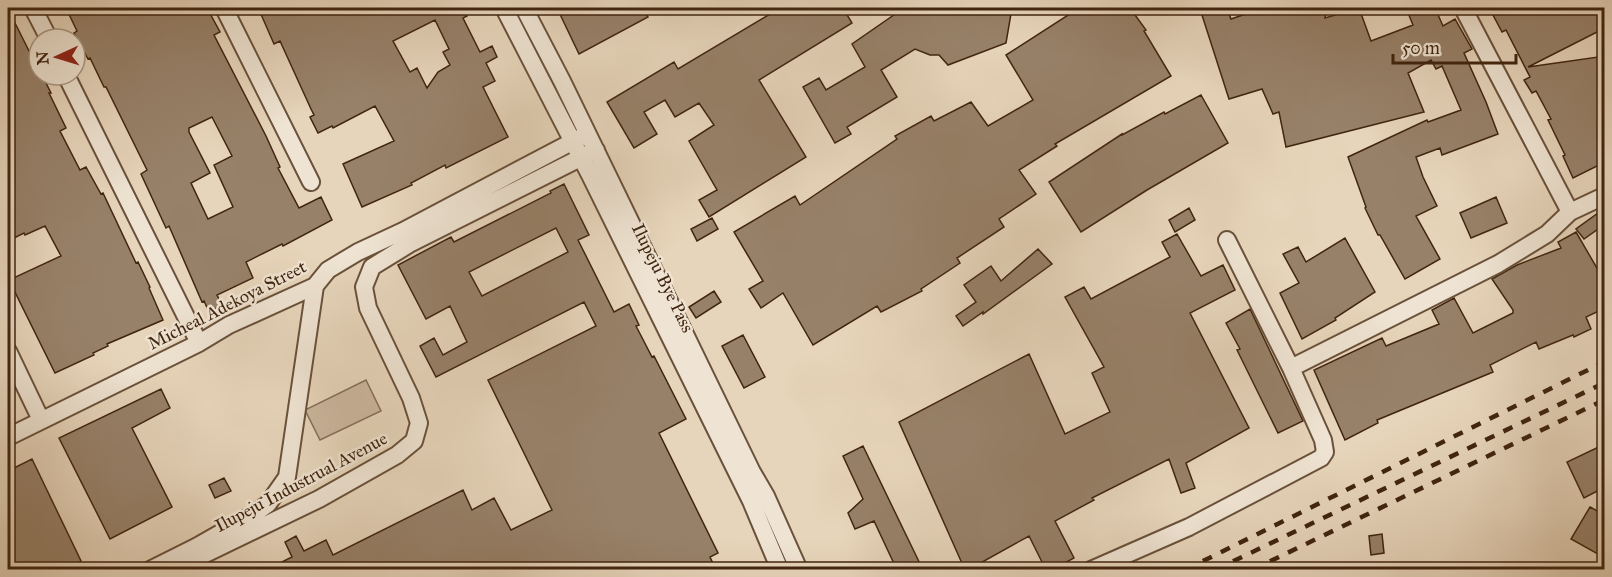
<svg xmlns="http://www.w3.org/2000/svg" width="1612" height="577" font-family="'IM FELL Great Primer',serif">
	<rect width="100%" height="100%" fill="#e7d5bb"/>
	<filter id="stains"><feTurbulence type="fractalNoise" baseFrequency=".00333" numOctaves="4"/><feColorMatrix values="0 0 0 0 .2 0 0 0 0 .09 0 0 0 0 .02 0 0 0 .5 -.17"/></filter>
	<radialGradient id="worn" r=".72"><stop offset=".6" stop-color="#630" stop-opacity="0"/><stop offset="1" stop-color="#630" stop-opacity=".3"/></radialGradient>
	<path fill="#cbb79e" stroke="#866e57" stroke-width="1.5" d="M366,380L381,411L320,440L305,410Z"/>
	<path fill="#978169" stroke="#402510" stroke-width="1.5" fill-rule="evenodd" d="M66,8H207L220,32L214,35L266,136L280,167L278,168L299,208L321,197L332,220L283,246L282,244L246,262L253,278L217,295L222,305L209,312L204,301L202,302L169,226L166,228L141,174L147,170L106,87H104L90,58L88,59L74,33L77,31ZM212,117L232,156L214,165L233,207L208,219L191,183L210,173L189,132V128Z
		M269,8H462L467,16L463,18L480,52L492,46L497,57L486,63L495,81L483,87L508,137L446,168L445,165L411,183L412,185L362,207L343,164L394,141L375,106L333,128L332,126L318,133L310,117L314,115L311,109L280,41L274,44L260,12ZM435,20L449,49L443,52L450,65L438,72L427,88L417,68L410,72L393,41Z
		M557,8H642L648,17L579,54Z
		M780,8H843L852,23L759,80L806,157L709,217L699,200L717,190L689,141L714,125L699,103L675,117L665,100L644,112L657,134L634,148L607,102L674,62L678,69Z
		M904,8H1012L1006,43L948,65L939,55H930L915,49L881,70L897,97L847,127L851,134L835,143L803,87L819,78L826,90L865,67L852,44Z
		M1079,8H1130L1146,30L1144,31L1171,76L1055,144L1057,146L1019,170L1036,194L999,219L1004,227L957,258L960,263L921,289L922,291L881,312L877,306L813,345L783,293L761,308L749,289L763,281L734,232L795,196L800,205L897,139L895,136L931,116L934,121L971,102L988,126L1033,100L1006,55Z
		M1214,8H1227L1231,19L1263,8H1327L1325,18L1359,8L1371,41L1413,25L1406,8H1435L1443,26L1455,19L1472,49L1464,53L1486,102L1498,134L1442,155L1440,148L1416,157L1423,177L1437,206L1416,216L1440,259L1405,279L1380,235H1378L1365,208L1366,207L1348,157L1427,120L1428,122L1461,110L1442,66L1436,69L1431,60L1408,73L1424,112L1286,147L1279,112L1273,114L1262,89L1229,99L1201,12Z
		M1503,8H1605V28L1528,67L1605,56V162L1573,178L1563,156L1565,155L1548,120L1551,119L1536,91L1532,93L1524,80L1530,77L1506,30L1502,32L1492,13Z
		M8,9L39,71V75H42L51,93H49L66,128L60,131L80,170L86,167L101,194L103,193L136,263L138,262L150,287L149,288L163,320L107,344L108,346L93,353L94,355L55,373L9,280L61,256L45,226L25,235L24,233L8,241Z
		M1201,95L1228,143L1147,190L1081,232L1049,182L1122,134V135L1164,112L1165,114Z
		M564,184L589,235L578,240L614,312L629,304L639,325L636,326L652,357L654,356L686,419L659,433L718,553L710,557L716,570H266L292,557L285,542L296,536L304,551L326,540L333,555L463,490L472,510L494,498L511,530L552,510L488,380L596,326L584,302L436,377L420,346L434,338L443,355L467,342L450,306L426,319L398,265L451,237L454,242L551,193L550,191ZM556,228L568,252L482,296L469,272Z
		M1496,197L1507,223L1471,238L1460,213Z
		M1189,208L1195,220L1175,232L1169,220Z
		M1605,208V224L1584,239L1576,229Z
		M712,218L718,229L697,241L691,229Z
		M1576,232L1598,270L1600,269L1605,276V308L1586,317L1591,329L1574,337L1573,335L1539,349L1536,342L1490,365L1493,372L1377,420L1378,423L1345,440L1314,370L1382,338L1386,346L1439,324L1432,310L1454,298L1473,333L1513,313V310L1492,279L1517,265L1561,248L1558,242Z
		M1177,234L1201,276L1223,265L1235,290L1190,313L1249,428L1186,463L1195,488L1181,493L1169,459L1092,498L1094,500L1055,521L1074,558L1052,570H1046L1029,536L968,570H965L899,422L1029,354L1065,434L1110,412L1092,373L1104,367L1065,297L1084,287L1091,299L1170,257L1162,242Z
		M1345,238L1375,292L1335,318L1336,320L1302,339L1280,293L1299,283L1283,254L1298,247L1306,262Z
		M1038,249L1052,264L983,314V312L963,326L956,316L976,302L964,285L991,266L1001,281Z
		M714,291L721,302L696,318L689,307Z
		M1250,309L1303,421L1278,433L1237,350L1240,349L1226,323Z
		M743,335L765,377L744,388L722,346Z
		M161,389L170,408L132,428L172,507L110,539L59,438Z
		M1605,444V487L1584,498L1567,462Z
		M863,446L923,570H897L874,521L855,529L848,513L863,499L843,456Z
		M32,459L81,561L64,570H8V471Z
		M224,478L231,491L215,498L209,485Z
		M1590,507L1605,515V558L1571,539Z
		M1382,534L1384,553L1371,555L1369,536Z"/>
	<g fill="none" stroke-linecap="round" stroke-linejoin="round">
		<defs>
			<path id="minor" d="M33,8L49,39
				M224,8L311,182
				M504,8L590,175L751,501L780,570
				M524,8L562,81L752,472L766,496L799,570
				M1463,8L1570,212
				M66,75L199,343
				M8,351L41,420
				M1291,368L1498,264L1547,234L1570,212L1604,196
				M8,437L199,343L229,325L315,286L328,270L358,252L403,231L587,134
				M150,570L196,547L254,514L268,504L287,477L315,286
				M172,570L319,499L397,455L414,441L419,423L411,398L368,308L364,287L372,267L411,243L596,150
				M1091,570L1189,527L1321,458L1325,452L1323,440L1291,368L1227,240"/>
		</defs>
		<use href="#minor" stroke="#6a513b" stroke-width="20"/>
		<use href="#minor" stroke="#efe4d3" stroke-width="16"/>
		<path stroke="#402510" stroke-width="4.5" stroke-dasharray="10 10" stroke-linecap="butt" d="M1185,570L1604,362
			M1215,570L1604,383
			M1252,570L1604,400"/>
	</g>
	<g text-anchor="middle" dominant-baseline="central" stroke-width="5" stroke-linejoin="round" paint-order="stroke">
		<g font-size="18" fill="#402510" stroke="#efe4d3">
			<text transform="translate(663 278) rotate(64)">Ilupeju Bye Pass</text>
			<text transform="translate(227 305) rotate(-27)">Micheal Adekoya Street</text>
			<text transform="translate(301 482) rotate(-28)">Ilupeju Industrual Avenue</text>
		</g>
	</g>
	<rect width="1612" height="577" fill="none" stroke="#e7d5bb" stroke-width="30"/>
	<rect x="9" y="9" width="1594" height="559" fill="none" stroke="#402510" stroke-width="3"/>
	<rect x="15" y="15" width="1582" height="547" fill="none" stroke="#402510" stroke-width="1.5"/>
	<g transform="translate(57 57) rotate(266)"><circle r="28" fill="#efe4d3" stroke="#a99885" stroke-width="1.5"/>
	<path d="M0-4.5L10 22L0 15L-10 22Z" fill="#8f2418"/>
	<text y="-9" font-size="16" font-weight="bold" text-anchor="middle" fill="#402510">N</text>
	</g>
	<path d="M1393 54v9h123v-9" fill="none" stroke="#402510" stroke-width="3"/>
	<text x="1402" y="54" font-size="18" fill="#402510" stroke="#efe4d3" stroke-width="4.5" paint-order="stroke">50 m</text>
	<rect width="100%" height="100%" filter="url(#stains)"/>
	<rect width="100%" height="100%" fill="url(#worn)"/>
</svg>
